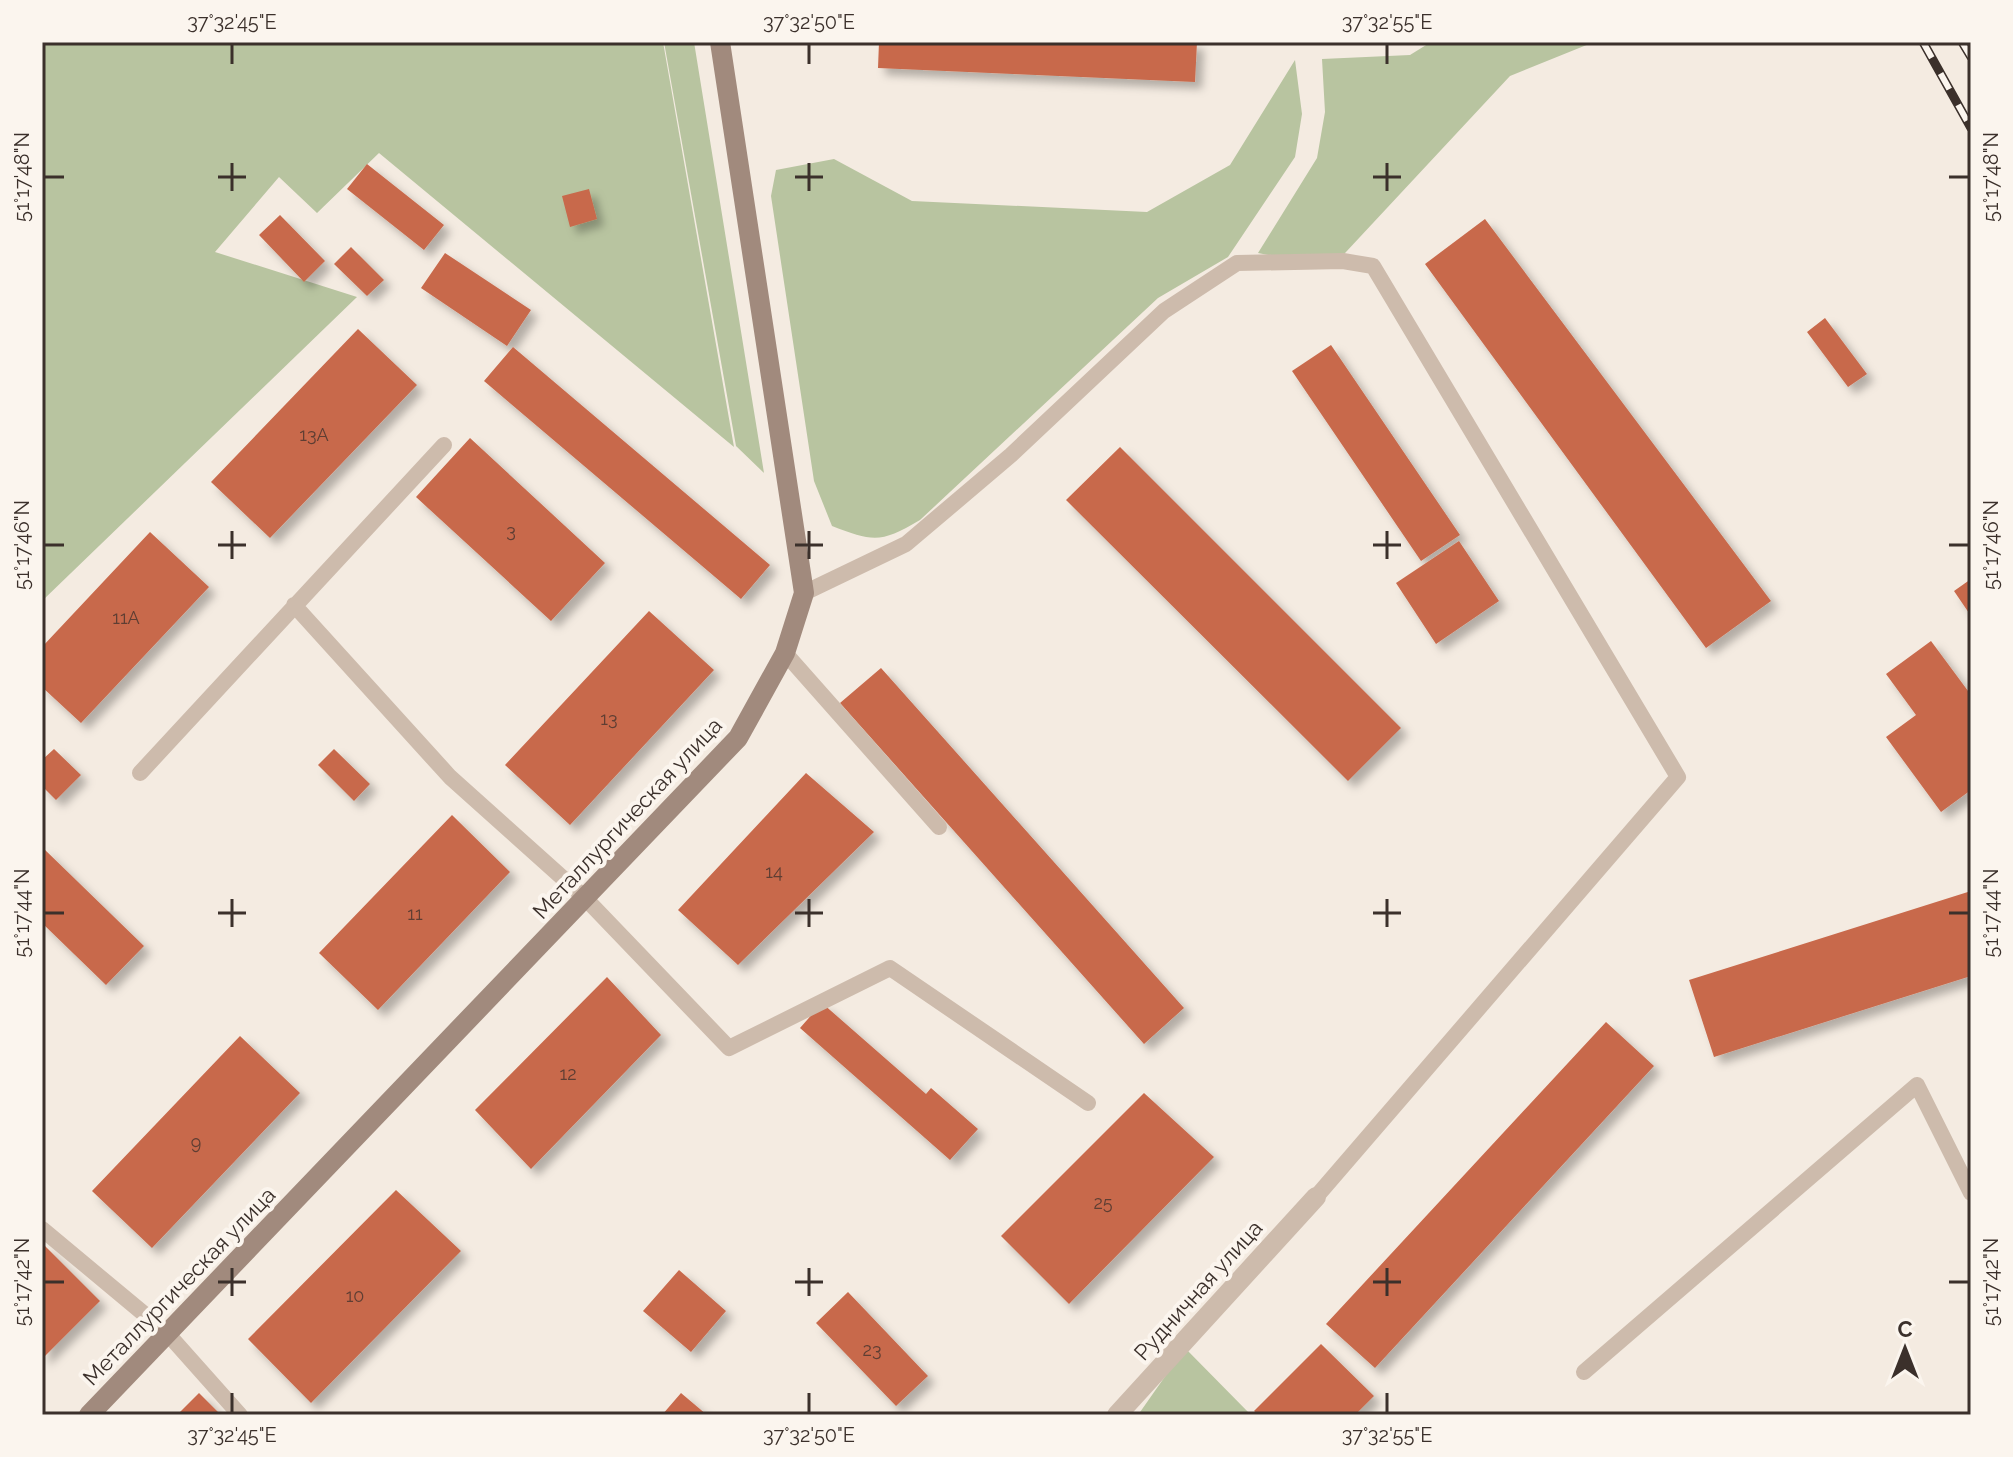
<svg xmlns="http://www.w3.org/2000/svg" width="2013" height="1457" font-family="Raleway,sans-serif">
	<defs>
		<filter id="shadow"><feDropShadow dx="7" dy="7" stdDeviation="4" flood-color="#0004"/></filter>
	</defs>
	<rect width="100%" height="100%" fill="#f4ebe1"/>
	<path fill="#b8c4a0" d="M42,42H663L734,447L379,153L317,213L279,177L215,252L357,297L42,601Z
		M664,42H694L764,473L736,446Z
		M1431,42H1594L1510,76L1332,267L1258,253L1317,158L1325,112L1322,59L1410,55Z
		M1295,60L1302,114L1295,157L1228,257L1158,298L920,520C881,543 874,542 832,526L814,481L771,196L776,170L834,159L912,201L1147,212L1230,165Z
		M1185,1348L1251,1415H1138Z"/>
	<path fill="#c8694b" filter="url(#shadow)" d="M879,42H1197L1195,82L878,68Z
		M367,164L444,225L424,250L347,189Z
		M589,189L597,219L570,227L562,196Z
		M280,215L325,261L304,282L259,235Z
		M1485,219L1771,601L1706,648L1425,264Z
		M351,247L384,280L367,296L334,264Z
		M445,253L531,310L507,346L421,288Z
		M1825,318L1867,374L1848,387L1807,332Z
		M358,329L417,385L270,538L211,482Z
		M1331,345L1460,535L1421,561L1292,371Z
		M513,347L770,565L741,599L484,381Z
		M470,438L605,563L551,621L416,497Z
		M1120,447L1401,728L1348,781L1066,500Z
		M150,532L209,587L81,723L42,687V647Z
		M1459,541L1499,601L1436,644L1396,583Z
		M1971,579V616L1954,591Z
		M649,611L714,670L570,825L505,765Z
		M1931,641L1971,695V790L1941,812L1886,737L1916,715L1886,674Z
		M881,668L1184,1008L1144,1044L840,703Z
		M54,749L81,775L56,800L42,786V760Z
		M334,749L370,784L354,801L318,765Z
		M806,773L874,832L738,965L678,910Z
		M452,815L510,872L378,1010L319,953Z
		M42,847L144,946L106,985L42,923Z
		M1971,891V976L1714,1057L1689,980Z
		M607,977L661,1035L531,1169L475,1110Z
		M822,1003L926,1094L931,1088L978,1129L950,1160L800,1028Z
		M1606,1022L1654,1066L1375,1368L1326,1324Z
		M240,1036L300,1093L152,1248L92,1191Z
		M1144,1093L1214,1157L1069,1304L1001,1236Z
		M396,1190L461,1251L311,1403L248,1339Z
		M42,1243L100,1301L42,1359Z
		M679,1270L726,1311L691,1352L643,1311Z
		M848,1292L928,1376L896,1406L816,1323Z
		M1321,1344L1374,1396L1355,1415H1259L1254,1411Z
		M199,1393L221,1415H177Z
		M681,1393L707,1415H662Z"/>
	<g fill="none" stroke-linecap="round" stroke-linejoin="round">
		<path stroke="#cdbbac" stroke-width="16" d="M804,593L906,544L1011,455L1164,311L1237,263L1343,261L1373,266L1678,777L1316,1197
			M294,605L450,777L585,898L729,1048L890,968L1088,1103
			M785,653L939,827
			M140,773L444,445
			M42,1229L167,1333L240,1415
			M1584,1372L1917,1085L1971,1193"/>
		<path stroke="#cdbbac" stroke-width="20" d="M1117,1415L1316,1197"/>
		<path stroke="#a18a7d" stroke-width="20" d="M89,1415L738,738L785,653L804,593L720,42"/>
		<defs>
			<path id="rail" d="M1923,42L1971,128
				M1962,42L1971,57"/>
		</defs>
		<use href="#rail" stroke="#3b302b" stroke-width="9"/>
		<use href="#rail" stroke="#fbf5ee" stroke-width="6" stroke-dasharray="18" stroke-linecap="butt"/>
	</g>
	<path fill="none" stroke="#3b302b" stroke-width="3" d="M232,44V64M809,44V64M1387,44V64M232,163V191M809,163V191M1387,163V191M44,177H64M218,177H246M795,177H823M1373,177H1401M1949,177H1969M232,531V559M809,531V559M1387,531V559M44,545H64M218,545H246M795,545H823M1373,545H1401M1949,545H1969M232,899V927M809,899V927M1387,899V927M44,913H64M218,913H246M795,913H823M1373,913H1401M1949,913H1969M232,1268V1296M809,1268V1296M1387,1268V1296M44,1282H64M218,1282H246M795,1282H823M1373,1282H1401M1949,1282H1969M232,1393V1413M809,1393V1413M1387,1393V1413"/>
	<g text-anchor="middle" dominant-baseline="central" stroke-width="8" stroke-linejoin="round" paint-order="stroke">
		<g font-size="18" fill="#5e3e33">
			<text x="314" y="434">13А</text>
			<text x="511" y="530">3</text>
			<text x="126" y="617">11А</text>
			<text x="609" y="718">13</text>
			<text x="774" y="871">14</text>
			<text x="415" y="913">11</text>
			<text x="568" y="1073">12</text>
			<text x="196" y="1142">9</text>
			<text x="1103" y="1202">25</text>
			<text x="355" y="1295">10</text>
			<text x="872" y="1349">23</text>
		</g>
		<g font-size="22" fill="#3b302b" stroke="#fbf5ee">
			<text transform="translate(627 818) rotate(-47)">Металлургическая улица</text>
			<text transform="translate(179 1286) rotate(-46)">Металлургическая улица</text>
			<text transform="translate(1198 1290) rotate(-48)">Рудничная улица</text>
		</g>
	</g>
	<rect width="2013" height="1457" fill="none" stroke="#fbf5ee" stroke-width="88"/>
	<g transform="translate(1905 1349)" stroke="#fbf5ee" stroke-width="6" paint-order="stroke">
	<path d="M0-6L14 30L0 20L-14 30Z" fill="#3b302b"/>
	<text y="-12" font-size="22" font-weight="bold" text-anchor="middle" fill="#3b302b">С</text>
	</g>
	<rect x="44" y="44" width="1925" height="1369" fill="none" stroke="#3b302b" stroke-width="3"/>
	<g font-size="20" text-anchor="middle" fill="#3b302b">
		<text x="232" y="29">37°32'45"E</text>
		<text x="809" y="29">37°32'50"E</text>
		<text x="1387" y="29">37°32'55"E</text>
		<text transform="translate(22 177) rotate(-90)" y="7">51°17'48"N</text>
		<text transform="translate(1991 177) rotate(-90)" y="7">51°17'48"N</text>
		<text transform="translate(22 545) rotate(-90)" y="7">51°17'46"N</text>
		<text transform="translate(1991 545) rotate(-90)" y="7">51°17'46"N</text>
		<text transform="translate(22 913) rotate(-90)" y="7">51°17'44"N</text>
		<text transform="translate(1991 913) rotate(-90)" y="7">51°17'44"N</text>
		<text transform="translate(22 1282) rotate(-90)" y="7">51°17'42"N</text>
		<text transform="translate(1991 1282) rotate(-90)" y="7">51°17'42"N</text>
		<text x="232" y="1442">37°32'45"E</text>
		<text x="809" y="1442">37°32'50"E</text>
		<text x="1387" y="1442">37°32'55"E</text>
	</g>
</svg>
